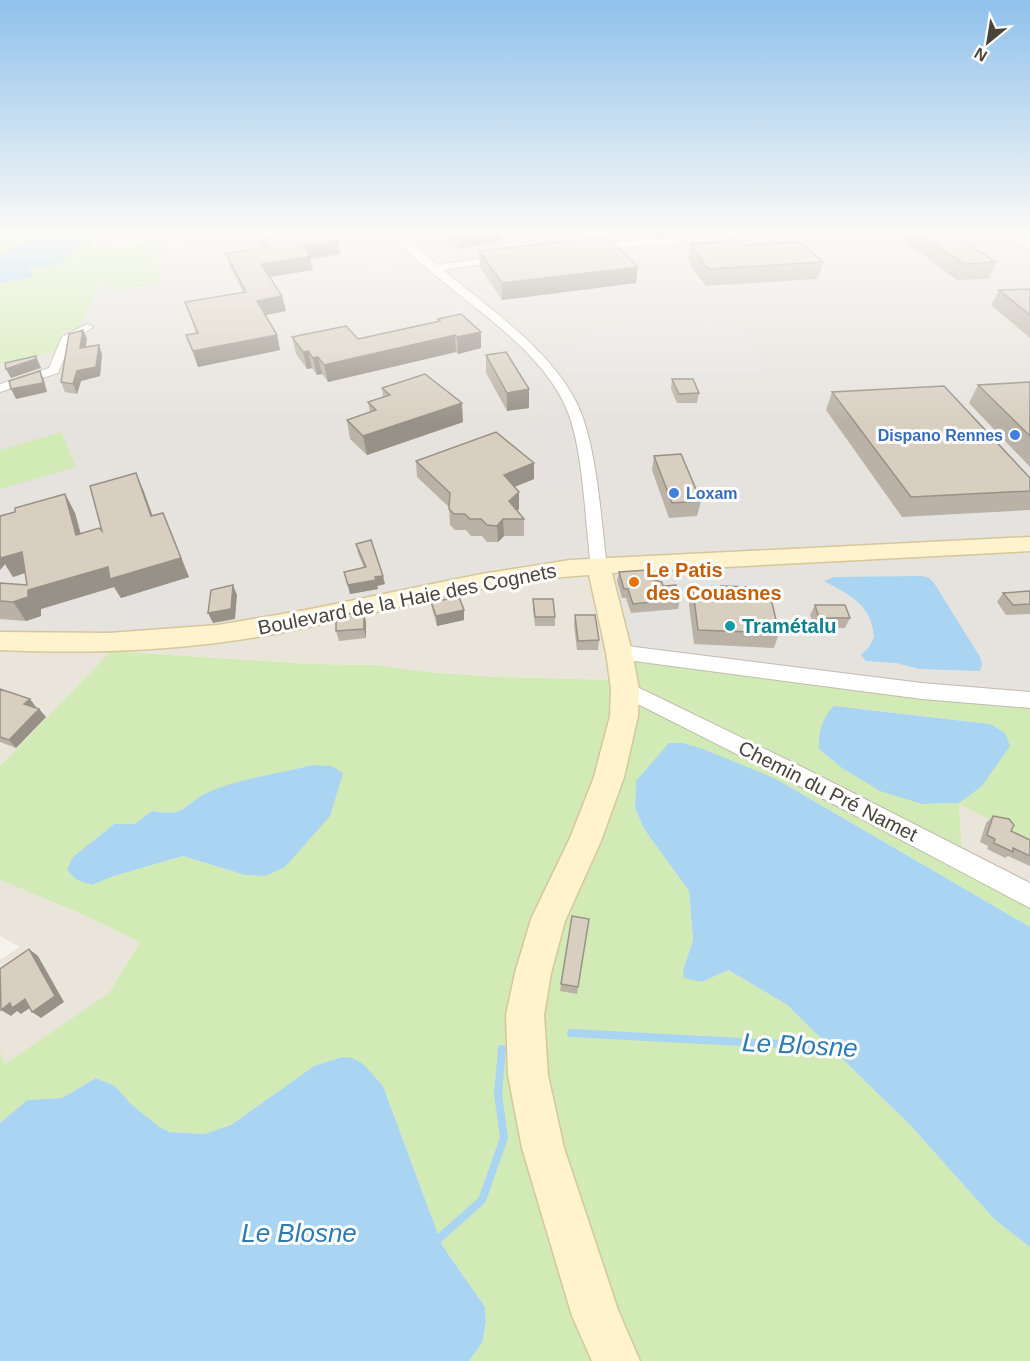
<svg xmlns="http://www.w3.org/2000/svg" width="1030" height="1361" font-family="Arial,sans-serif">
	<rect width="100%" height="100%" fill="#f6f3ec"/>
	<path fill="#eae5da" d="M563,560L599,567L614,680L497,677L427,672L377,665L311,664L111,651L0,766V634L451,579L494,569Z
		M959,803L1030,840V905L963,869Z
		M0,880L77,912L140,942L109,993L5,1065L0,1051V960L20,947L0,936Z"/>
	<path fill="#e6e2dd" d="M270,233H1030V697L626,654L599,567L563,560L494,569L304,614L171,634H0V364L56,352L63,331L101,279L156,248Z"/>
	<path fill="#d2eab5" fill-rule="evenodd" d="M0,233H91L89,236L92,247C118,250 143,242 169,241L157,253L161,284L111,291L100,281L79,329L63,331L56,352L0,364Z
		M61,432L76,467L0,489V450Z
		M111,651L311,664L377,665L427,672L497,677L614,680L626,654L1030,697V840L959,804L963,869L1030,905V927L776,779L636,781L635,808L644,829L689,891L693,940L683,970L702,982L728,970L786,1004L911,1126L995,1220L1030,1247V1361H469L482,1343L486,1321L485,1307L442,1245L383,1086L342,1057L314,1066L231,1125L204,1134L169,1132L158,1126L130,1103L115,1086L96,1078L62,1098L27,1100L0,1123V1051L5,1064L109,993L140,942L77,912L0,880V766ZM861,709L990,724L959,803L922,804L904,797ZM312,765L331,766L265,876L245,875L183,856L114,876L92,885L73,857L114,824L135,825L152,811C190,818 183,802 211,791C239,780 281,773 312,765Z"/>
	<path fill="#e5e3e0" d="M351,233H382L389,240L353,247L343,234Z
		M657,245L662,259L657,277L634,275L630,258L617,252L632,249L635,246Z
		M398,251L411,264L405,265L402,269L404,271L365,278L361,272L391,266L392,264L383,254Z
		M461,308L478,323L441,332L421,317Z
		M714,320L742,328L763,360L762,368L746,373L748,377L607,383L603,377L580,378L554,361L560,359L552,352L569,347L581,337L628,323Z
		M523,356L550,389L562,416L569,437L573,478H564V484H543L540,439L535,419L544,418L509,360Z
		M1030,510V528L906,535L893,518Z
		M753,571L770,573L778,610L747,608L702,600L694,578L718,577L721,584L726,582L723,573Z
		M687,573L693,593L661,595L656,575Z
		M185,579L194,602L131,620L127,596Z
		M88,596L89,604L49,616L47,608Z
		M661,609H678L677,653L640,648L633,642L626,615Z"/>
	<path fill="#a9d4f2" d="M52,236L64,240L85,239L77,251L69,253L77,255L56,261L68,263L27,269L35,274L31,277L0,283V254L10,250L9,246Z
		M922,576L929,578L934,583L980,657L982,664L980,671L920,669L896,663L866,661L861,655L869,647L874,637C872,604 849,595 824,581L834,577Z
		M834,706L990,724L1005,733L1010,746L982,786L959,803L922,804L880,791L842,768L819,749C819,731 821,720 834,706Z
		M669,743H683L703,749L776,779L1030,927V1247L995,1220L911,1126L786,1004L728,970L702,982L684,978L683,970L693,940L689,891L644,829L635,808L636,781Z
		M312,765L331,766L343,773L330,816L285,867L265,876L245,875L183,856L114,876L92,885L77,880L67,870L73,857L114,824H135L152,811C190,818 183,802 211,791C240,779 281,773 312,765Z
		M342,1057L352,1058L363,1064L383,1086L442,1245L485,1307L486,1321L482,1343L469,1361H0V1123L27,1100L62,1098L96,1078L115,1086L130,1103L158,1126L169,1132L204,1134L231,1125L314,1066Z"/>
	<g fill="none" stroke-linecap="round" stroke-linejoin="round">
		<path stroke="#a9d4f2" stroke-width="8" d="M571,1033L836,1047
			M436,1241L482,1200L504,1138L498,1094L502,1049"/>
		<defs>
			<path id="street" d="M389,233H399L437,265L504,255L509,258L504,261L443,270C491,310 562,357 583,418C598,462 601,520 607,567L605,571H593L591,567C585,522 584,460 570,418C545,342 441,291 389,233Z
				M737,233H775L770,236L589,250L584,247L589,244Z
				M999,233H1010L1030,242V249Z
				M87,324L93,327L71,341L58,373L0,392V384L49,368L62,337Z
				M619,645L922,683L1030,692V708L922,699L619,659L612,657L610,652L612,647Z
				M625,681L802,767L1030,883V908L786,779L618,694L615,689L618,684Z"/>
			<path id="secondary" d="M1030,537V551L612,573L632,652L639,689L638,716L624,777L601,841L565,921L551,973L544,1015L548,1075L564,1148L618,1310L640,1361H592L572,1316L522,1148L508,1075L506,1015L515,973L531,919L570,838L594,777L610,716L611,689L606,652L589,575C479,581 371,617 263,636C176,651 88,654 0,650V632L109,633L218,625L306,610L481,574L570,560Z"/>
		</defs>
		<use href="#street" stroke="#c2bbae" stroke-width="2"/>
		<use href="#secondary" stroke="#d6c79b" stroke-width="3"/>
		<use href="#street" fill="#fff" fill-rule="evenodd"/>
		<use href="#secondary" fill="#fff3cd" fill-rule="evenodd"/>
	</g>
	<path fill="#bab2a6" d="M444,233H501V240L459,249L444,239Z
		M602,233H620V234L605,235Z
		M893,233H951L996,262L989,279L957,280Z
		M261,239L338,240L340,254L310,259L313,270L270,277L282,296L286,311L265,315L277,335L280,350L198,367L186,335L196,333L185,302L243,292L230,267L226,254L263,248Z
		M691,244L744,245L823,262L818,279L706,286L690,265V262L688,260Z
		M479,251L636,283L502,300L480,267Z
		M1030,289V338L991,305L999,290Z
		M438,319L481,332V348L458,354L456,352L328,382L322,374L317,375L312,368L307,369L296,354L292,337L358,339L438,322Z
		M83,330L87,339L85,347L102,354L100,376L81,381L77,394L65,392L61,382Z
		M486,355L529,408L507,411L486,373Z
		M672,379L699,393L697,403H677L671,389Z
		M1030,382V467L969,403L978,385Z
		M382,388L463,422L367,455L350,439L347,420L370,412L368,402L383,397Z
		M832,392L1030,478V510L902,517L826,410Z
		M654,456L701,501L697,516L669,518L652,470Z
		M416,461L534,463V479L514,487L519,509L517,511L524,519V536H504L498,542H487L482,536H471L466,530H455L450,525L449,507L417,477Z
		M136,473L144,492L153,516L171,532L189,577L121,598L114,587L41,609V616L26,621L0,619V583L27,585L25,573L13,577L5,564L0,570V516L15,512L65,494L75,513L81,534L102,531Z
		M356,544L385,584L377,586L378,589L350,594L344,572L364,568L358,553Z
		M619,572L650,579L663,586L680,599L678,609L631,613L626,598H622L617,581Z
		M721,586L752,593L779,633L774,648L694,644L689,605L693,590L720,591Z
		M1030,591V614L1006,615L997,602L1003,593Z
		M533,599L555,617V626H535L533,608Z
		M431,602L464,610V620L437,626L433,612Z
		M815,605L850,618L845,628H815L810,615Z
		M575,615L599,640L598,650H577L574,625Z
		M366,622V638L339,641L336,631Z
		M0,689L36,707L35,708L39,709L46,717L16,748L0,742Z
		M993,816L1011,831L1030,840V866L1008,856L1005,858L987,849L988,846L980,842L986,823Z
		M572,916L589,919L577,994L560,991Z"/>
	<path fill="#979187" d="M487,233H501V240L459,249V239Z
		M338,240L340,254L310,259L313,270L264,278L261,264L303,246Z
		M638,267L636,283L502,300V283Z
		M282,296L286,311L261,316L257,301Z
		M83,330L87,339L84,357L80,348Z
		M481,332V348L458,354L457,337Z
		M277,335L280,350L198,367L193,351Z
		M455,335L456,352L328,382L324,365Z
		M99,345L102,354L100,376L81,381L77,394L73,384L77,371Z
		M308,351L312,368L307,369L303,352Z
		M36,356L41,368L11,378L6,369Z
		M318,357L322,374L317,375L313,358Z
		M40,371L44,380L47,392L16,399L11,389Z
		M529,389V408L507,411V393Z
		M462,403L463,422L367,455L363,436Z
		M534,463V479L504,491V475Z
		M136,473L144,492L159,535L151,516Z
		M519,492V509L509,518V501Z
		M65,494L75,513L86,554L76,535Z
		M163,513L189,577L121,598L114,587L41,609V616L26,621L13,602L28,590Z
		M503,519L504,536L498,542L497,526Z
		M0,546L22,552L34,570L13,577L5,564L0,570Z
		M383,576L385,584L377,586L378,589L350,594L348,585Z
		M233,585L237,595L235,619L213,623L208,613Z
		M464,610V620L437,626L436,616Z
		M364,612L366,622V638L364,629Z
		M30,699L36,707L31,712L24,704Z
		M39,709L46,717L16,748L9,740Z
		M29,949L38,956L64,1002L41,1018L32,1012Z
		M25,999L34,1005L21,1014L17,1011L11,1016L1,1010L10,1003Z"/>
	<path fill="#d8cfc1" stroke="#979187" stroke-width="1.5" d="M305,233H332L338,240L303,246L310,256L261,264L282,296L257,301L277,335L193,351L186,335L198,333L185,302L246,292L226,254L266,247L261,239Z
		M449,233H487L459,239Z
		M920,233H951L996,262L964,264Z
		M607,237L638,267L502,283L479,251Z
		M740,241L744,245L800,242L823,262L709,269L692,249H695L691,244Z
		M1030,289V315L999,290Z
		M461,314L481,332L457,337L455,335L324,365L318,357L313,358L308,351L303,352L292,337L346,326L358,339L440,321L438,319Z
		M83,330L80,348L99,345L96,367L77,371L73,384L61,382L69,334Z
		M506,352L529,389L507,393L486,355Z
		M36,356V359L6,369L5,363Z
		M40,371L43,383L11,389L9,381Z
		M425,374L462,403L363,436L347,420L376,410L368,402L390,395L382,388Z
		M672,379H693L699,393L679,394Z
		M1030,382V436L978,385Z
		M944,386L1030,478V491L911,497L832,392Z
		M496,432L534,463L504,475L519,492L509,501L524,519H503L497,526L487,525L481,519H470L465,514H454L449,509L450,493L416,461Z
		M681,454L701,501L672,503L654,456Z
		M136,473L151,516L163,513L181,558L110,579L108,567L28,590V597L13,602L0,601V583L27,585L22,552L1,558L0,555V516L15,512V508L65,494L76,535L99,528L102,531L90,486Z
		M371,540L383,576L375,577L376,580L348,585L344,572L366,567L356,544Z
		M648,570L650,579L662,582L663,586L676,585L680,599L633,604L628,589H624L619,572Z
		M233,585L231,609L208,613L211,590Z
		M721,586L751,587L752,593L770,594L779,633L698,630L693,590L722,592Z
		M1030,591V604L1013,605L1003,593Z
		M459,597L464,610L436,616L431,602Z
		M533,599H553L555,617H535Z
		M815,605H845L850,618H819Z
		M364,612V629L336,631V615Z
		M575,615H595L599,640L578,641Z
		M0,689L30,699L24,704L39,709L9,740L0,737Z
		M993,816L1009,819L1014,825L1011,831L1030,840V856L1013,848V852L994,843L995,839L987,835Z
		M572,916L589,919L578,987L561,984Z
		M29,949L55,996L32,1012L25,999L12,1008L10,1003L1,1010L0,969Z"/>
	<linearGradient id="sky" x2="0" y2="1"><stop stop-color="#8fc1ec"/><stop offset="0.55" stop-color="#fbfaf6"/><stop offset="1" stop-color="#fbfaf6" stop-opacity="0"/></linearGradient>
	<rect width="1030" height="423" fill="url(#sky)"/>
	<g fill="#3f7fe0" stroke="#fff" stroke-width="2">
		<circle cx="1015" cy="435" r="6"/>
		<circle cx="674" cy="493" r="6"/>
	</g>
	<circle fill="#e8710a" stroke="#fff" stroke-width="2" cx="634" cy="582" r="6"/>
	<circle fill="#0f9aa8" stroke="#fff" stroke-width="2" cx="730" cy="626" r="6"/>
	<g text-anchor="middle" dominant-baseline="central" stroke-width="6" stroke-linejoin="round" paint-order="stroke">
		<g font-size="16" font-weight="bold" fill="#366cbe" stroke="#fff" text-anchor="end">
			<text x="1003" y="435">Dispano Rennes</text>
			<text x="686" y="493" text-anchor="start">Loxam</text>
		</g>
		<g font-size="20" font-weight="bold" fill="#c56008" stroke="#fff" text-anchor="start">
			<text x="646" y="570">Le Patis<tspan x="646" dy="23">des Couasnes</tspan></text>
		</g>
		<g font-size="20" fill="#4b4439" stroke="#fff">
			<text transform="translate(407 599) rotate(-11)">Boulevard de la Haie des Cognets</text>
			<text transform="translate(828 791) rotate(27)">Chemin du Pré Namet</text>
		</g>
		<g font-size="20" font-weight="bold" fill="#0d838f" stroke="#fff" text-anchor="start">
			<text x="742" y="626">Tramétalu</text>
		</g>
		<g font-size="26" font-style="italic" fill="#2e7ab2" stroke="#fff">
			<text transform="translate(800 1045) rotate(3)">Le Blosne</text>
			<text x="299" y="1233">Le Blosne</text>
		</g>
	</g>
	<g transform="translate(988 42) rotate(210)" stroke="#ffffff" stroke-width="4.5" paint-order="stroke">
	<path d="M0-4.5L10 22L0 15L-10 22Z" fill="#4b4439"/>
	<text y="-9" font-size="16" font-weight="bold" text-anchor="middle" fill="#4b4439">N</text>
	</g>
</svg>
